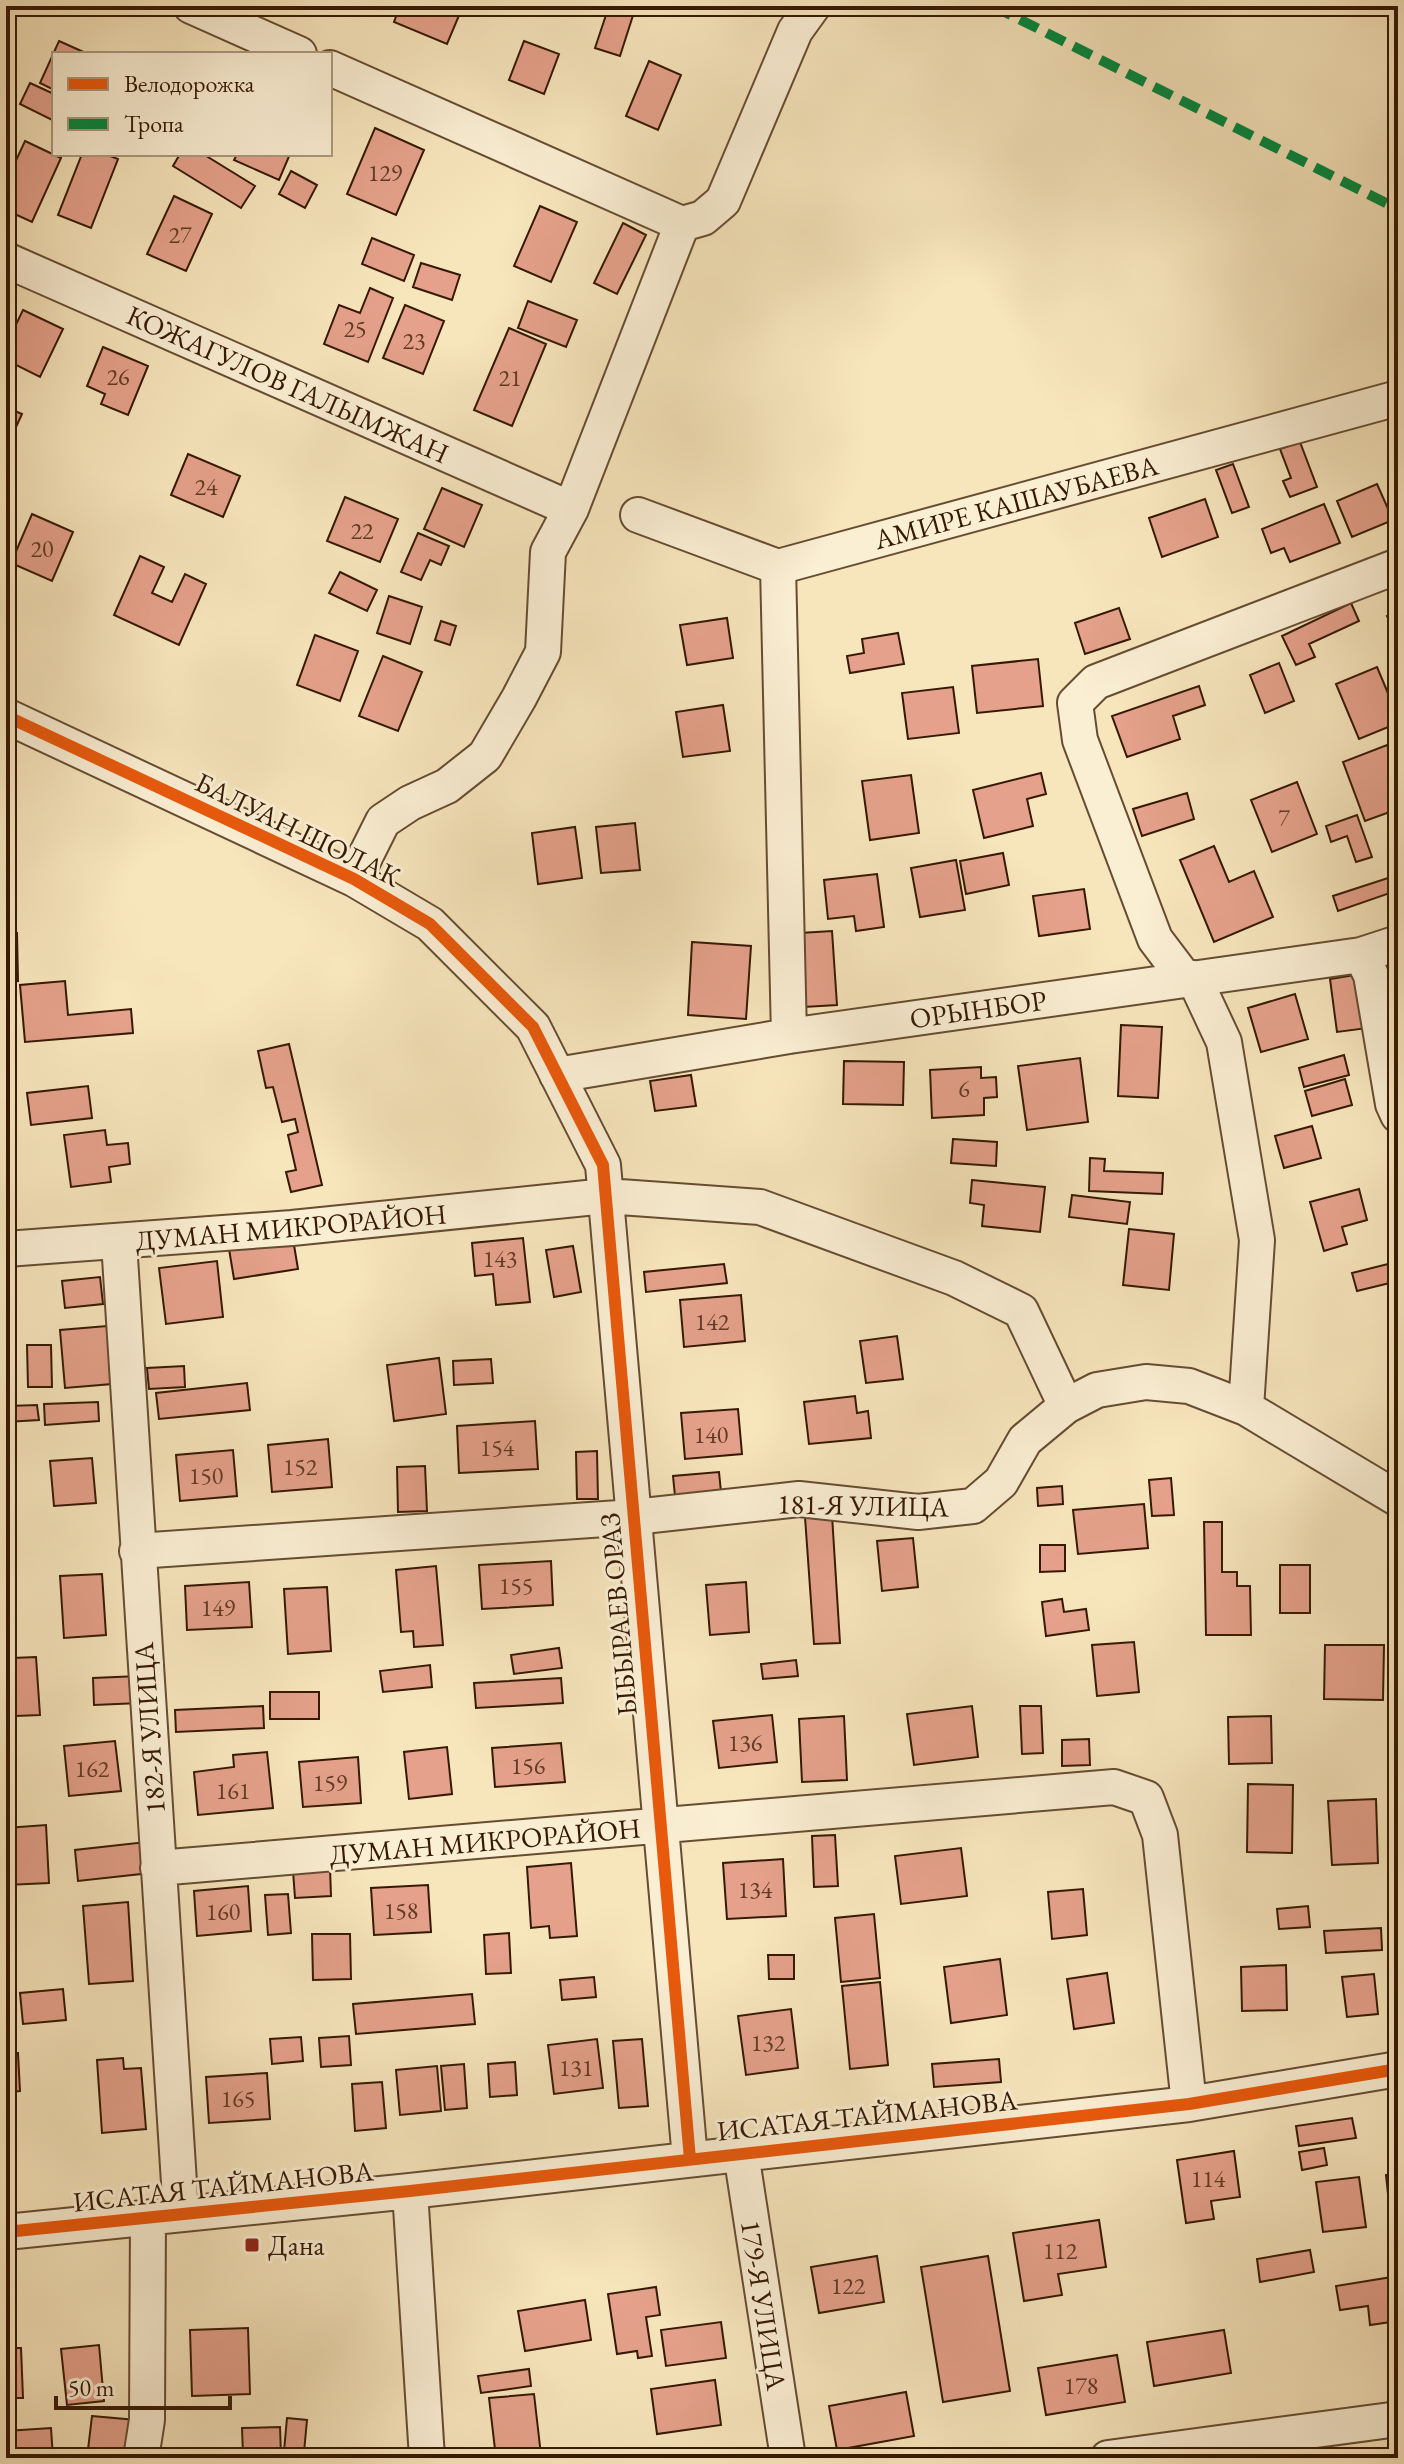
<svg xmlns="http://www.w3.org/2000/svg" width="1404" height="2464" font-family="'EB Garamond',serif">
	<rect width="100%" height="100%" fill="#f7e5bc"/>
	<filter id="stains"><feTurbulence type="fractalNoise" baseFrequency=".0025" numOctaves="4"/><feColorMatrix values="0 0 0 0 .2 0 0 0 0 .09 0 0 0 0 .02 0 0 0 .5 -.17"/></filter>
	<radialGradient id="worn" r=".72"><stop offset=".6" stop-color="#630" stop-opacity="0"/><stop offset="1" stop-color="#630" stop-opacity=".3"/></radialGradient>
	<path fill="#e5a18b" stroke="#361903" stroke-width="2" d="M400,6H463L447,44L394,22Z
		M609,6H636L620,56L595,48Z
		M59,41L88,54H54V90L40,83Z
		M524,41L559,54L544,94L509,80Z
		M649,61L681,75L658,130L626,116Z
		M30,83L54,94V121L20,104Z
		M375,128L424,150L396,215L347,194Z
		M25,141L61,158L32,222L6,210V182Z
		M82,154H105L118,159L91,228L58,215Z
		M180,154H203L255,186L241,208L173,166Z
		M237,154H290L279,180L234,160Z
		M291,171L317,185L305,208L279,194Z
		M174,196L212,214L186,271L147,254Z
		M540,206L577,222L551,282L514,266Z
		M623,223L646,235L617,294L594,283Z
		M372,238L414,255L404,281L362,264Z
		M421,263L460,275L452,300L413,287Z
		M370,288L393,298L368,362L324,344L339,305L360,313Z
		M528,301L577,320L566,347L518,328Z
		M405,305L444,321L423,374L383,358Z
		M23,310L63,329L40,377L6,360V345Z
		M509,328L546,344L512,426L474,410Z
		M103,347L148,366L128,415L101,404L105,394L87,386Z
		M6,407L22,414L11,438L6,436Z
		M1300,442L1317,487L1290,497L1283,481L1291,478L1280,449Z
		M188,454L240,476L223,517L171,495Z
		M1233,464L1249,507L1232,513L1216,470Z
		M1377,484L1393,520L1352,537L1337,501Z
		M442,488L482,505L464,547L424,529Z
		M345,497L398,519L380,562L327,541Z
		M1205,499L1218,537L1162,557L1149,518Z
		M1324,504L1340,543L1290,562L1284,548L1271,553L1262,529Z
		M32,514L73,532L52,581L11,563Z
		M418,533L449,546L441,565L430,560L421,580L401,572Z
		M140,556L164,567L152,593L172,602L185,574L206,584L179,645L114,615Z
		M340,572L377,590L367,611L329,593Z
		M389,596L422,607L410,644L377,633Z
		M1351,603L1359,621L1309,644L1315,657L1296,665L1282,636Z
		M1119,608L1130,639L1085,654L1075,623Z
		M1398,611V640L1387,616Z
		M727,618L733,658L687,665L680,625Z
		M441,621L456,626L450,645L435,640Z
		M898,633L904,664L850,673L847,656L864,653L862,639Z
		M315,635L358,651L340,701L297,685Z
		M383,656L422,672L398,731L359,716Z
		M1038,659L1043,706L977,713L972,666Z
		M1279,663L1294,701L1265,713L1250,675Z
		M1377,667L1398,717V723L1359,739L1336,684Z
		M1199,686L1205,705L1173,716L1180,739L1127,757L1112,716Z
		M953,687L959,733L908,739L902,693Z
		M723,705L730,751L683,757L676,712Z
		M1387,745L1398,773V809L1365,821L1343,762Z
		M1041,773L1046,794L1027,799L1033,826L984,838L973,790Z
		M911,775L919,833L870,840L862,781Z
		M1297,782L1317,834L1272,852L1251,800Z
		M1187,793L1194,819L1142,836L1133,809Z
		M1357,815L1372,857L1356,862L1347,836L1331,842L1326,826Z
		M635,823L640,870L601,873L596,827Z
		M575,827L582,878L538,884L532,833Z
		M1214,846L1229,882L1254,871L1273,917L1214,942L1180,860Z
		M1003,853L1009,885L966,894L960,861Z
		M956,860L965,910L920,917L911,868Z
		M877,874L884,927L856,931L854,916L828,919L824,880Z
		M1388,878L1393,892L1338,911L1333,896Z
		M1084,889L1090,929L1039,936L1033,896Z
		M832,931L837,1005L804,1007L800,933Z
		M6,933H17L18,981L6,982Z
		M692,942L751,946L746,1019L688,1015Z
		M1361,974L1368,1028L1337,1032L1330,979Z
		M65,981L68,1015L131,1009L133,1033L25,1042L20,985Z
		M1398,982V1039L1380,988Z
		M1295,994L1308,1039L1261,1052L1248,1008Z
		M1121,1025L1162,1027L1158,1098L1118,1096Z
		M289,1044L322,1185L291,1192L286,1172L296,1170L288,1135L298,1132L295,1119L282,1122L273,1087L266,1088L258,1051Z
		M1344,1055L1349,1075L1304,1087L1299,1068Z
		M1080,1058L1088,1122L1027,1130L1018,1066Z
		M844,1061L904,1062L903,1105L843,1104Z
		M981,1067V1078L996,1077L997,1097L984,1098V1115L932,1118L930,1070Z
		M691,1075L696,1106L655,1111L650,1081Z
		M1345,1079L1352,1105L1312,1116L1305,1091Z
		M88,1086L92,1118L31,1125L27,1093Z
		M1312,1126L1321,1158L1284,1168L1275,1136Z
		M105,1130L107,1145L128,1143L130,1164L109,1167L111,1182L71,1187L64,1135Z
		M953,1139L997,1142L996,1166L951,1163Z
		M1090,1158L1105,1159L1104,1171L1163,1173L1162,1194L1089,1191Z
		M972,1180L1045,1187L1040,1232L982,1226L984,1205L970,1203Z
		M1359,1189L1367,1220L1342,1227L1347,1244L1324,1251L1310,1202Z
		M1072,1195L1130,1202L1127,1224L1069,1217Z
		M1129,1229L1174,1234L1169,1290L1123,1285Z
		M523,1238L530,1302L496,1305L493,1274L475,1276L472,1243Z
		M293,1239L298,1269L234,1279L229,1249Z
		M573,1246L581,1292L554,1297L546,1250Z
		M217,1261L223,1317L166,1324L159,1268Z
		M1396,1262L1398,1281L1357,1291L1352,1273Z
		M724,1264L727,1283L646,1292L644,1272Z
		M100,1277L103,1304L65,1308L62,1281Z
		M741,1295L745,1341L684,1347L680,1300Z
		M107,1326L112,1384L65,1388L60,1330Z
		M897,1336L903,1379L866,1383L860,1341Z
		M27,1345H51L52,1387H28Z
		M439,1358L446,1414L394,1421L387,1365Z
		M491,1359L493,1383L454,1385L453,1361Z
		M184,1366L185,1387L149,1389L147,1368Z
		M6,1380L8,1406L37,1405L39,1420L6,1422Z
		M247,1383L250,1410L159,1419L156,1393Z
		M855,1396L857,1413L868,1411L871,1438L809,1444L804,1402Z
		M98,1402L99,1421L45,1425L44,1404Z
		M738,1409L742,1454L685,1459L681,1413Z
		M535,1421L538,1469L459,1473L457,1426Z
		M328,1439L332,1487L272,1492L268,1445Z
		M233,1450L237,1496L180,1501L176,1455Z
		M597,1451L598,1499H577L576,1452Z
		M92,1458L96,1503L54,1506L50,1461Z
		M425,1466L427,1511L398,1512L397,1467Z
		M719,1472L721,1492L675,1496L673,1476Z
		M1171,1478L1174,1515L1152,1516L1149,1480Z
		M1062,1486L1063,1504L1038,1506L1037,1488Z
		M1144,1504L1148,1548L1078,1554L1073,1510Z
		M832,1515L840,1643L814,1644L805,1517Z
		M1204,1522H1222V1572H1237V1586H1250L1251,1635H1206Z
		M913,1538L918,1587L882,1591L877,1541Z
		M1040,1545H1065V1571L1040,1572Z
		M551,1561L553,1605L482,1609L479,1565Z
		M1280,1565H1310V1613H1280Z
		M436,1566L443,1645L414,1647L413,1631L401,1632L396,1570Z
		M102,1574L106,1635L64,1638L60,1576Z
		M249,1582L252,1627L187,1630L185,1586Z
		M746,1582L749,1632L710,1635L706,1585Z
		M327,1587L331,1651L288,1654L284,1589Z
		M1062,1599L1064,1612L1086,1609L1089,1630L1046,1636L1042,1602Z
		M1134,1642L1139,1692L1097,1696L1092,1645Z
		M1325,1645H1384L1383,1700L1324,1699Z
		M559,1648L562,1668L514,1674L511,1655Z
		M36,1657L40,1715L16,1716L15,1701H6V1670H13L12,1658Z
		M796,1660L798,1676L763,1679L761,1664Z
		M430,1665L432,1687L383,1692L380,1671Z
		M139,1676L140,1703L94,1705L93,1678Z
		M561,1678L563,1703L476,1708L474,1683Z
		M270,1692H319V1719H270Z
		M263,1706L264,1728L176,1732L175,1710Z
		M972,1706L978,1757L914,1765L907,1714Z
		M1020,1706H1041L1043,1753L1022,1754Z
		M772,1715L777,1762L719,1768L713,1721Z
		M844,1716L847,1780L802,1782L799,1719Z
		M1271,1716L1272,1763L1229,1764L1228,1717Z
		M7,1725L9,1789H6V1725Z
		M1089,1739L1090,1765L1062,1766V1740Z
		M115,1741L121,1791L69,1796L64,1746Z
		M561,1743L565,1782L495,1787L492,1748Z
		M447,1747L452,1794L409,1799L404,1752Z
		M267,1752L273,1808L198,1815L194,1772L234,1767L233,1755Z
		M358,1757L361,1803L303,1807L299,1762Z
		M1248,1784L1293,1785L1292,1853L1247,1852Z
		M1376,1799L1378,1863L1332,1865L1328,1801Z
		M46,1825L49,1883L6,1885V1828Z
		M835,1835L838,1886L814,1887L812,1836Z
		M146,1842L150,1873L78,1881L75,1850Z
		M961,1848L967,1896L901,1904L895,1856Z
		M783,1859L786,1916L727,1919L723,1863Z
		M571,1863L577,1936L550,1938L549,1926L531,1928L527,1867Z
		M330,1868L331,1896L295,1898L293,1871Z
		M428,1885L431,1932L374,1935L371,1888Z
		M248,1886L251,1931L197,1936L194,1891Z
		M1083,1889L1087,1935L1052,1939L1048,1892Z
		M288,1894L291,1933L268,1935L265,1895Z
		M128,1902L133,1981L89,1984L83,1906Z
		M1308,1906L1310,1927L1279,1929L1277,1909Z
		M874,1914L880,1978L841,1982L835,1918Z
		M1381,1928L1382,1950L1326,1953L1324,1931Z
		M509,1933L511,1973L486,1974L484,1935Z
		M312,1934H350L351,1979L313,1980Z
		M768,1955H794V1979H769Z
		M1000,1959L1007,2015L951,2023L944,1967Z
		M1286,1965L1287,2010L1242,2011L1241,1967Z
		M1107,1973L1114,2023L1074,2029L1067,1979Z
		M1374,1974L1378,2014L1347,2017L1342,1977Z
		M594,1977L596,1997L562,2000L560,1980Z
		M880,1982L888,2065L850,2069L842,1986Z
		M63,1989L66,2020L23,2024L20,1993Z
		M472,1994L475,2024L356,2034L353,2004Z
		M791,2009L798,2068L746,2075L738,2016Z
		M349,2036L351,2065L321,2067L319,2038Z
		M301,2037L303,2061L272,2064L270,2039Z
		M6,2039H10L11,2053H18L20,2091L6,2092Z
		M597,2039L603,2088L554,2094L548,2045Z
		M642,2039L648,2106L619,2108L613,2041Z
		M123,2058L124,2069L141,2068L146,2129L102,2133L97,2060Z
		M999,2059L1001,2082L934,2087L932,2064Z
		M515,2062L517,2095L490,2097L488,2064Z
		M464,2064L467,2108L445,2110L441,2066Z
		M437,2066L441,2111L400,2115L396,2070Z
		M267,2073L270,2119L209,2123L206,2077Z
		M382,2082L386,2128L355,2131L352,2084Z
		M1352,2118L1356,2138L1299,2146L1296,2126Z
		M1324,2148L1327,2165L1302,2170L1299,2152Z
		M1234,2151L1240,2197L1211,2201L1214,2219L1186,2223L1177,2160Z
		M1398,2173V2212L1390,2213L1386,2175Z
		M1359,2177L1366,2227L1323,2232L1316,2182Z
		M1099,2220L1106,2267L1058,2274L1062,2295L1024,2301L1013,2233Z
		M1310,2250L1314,2272L1260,2282L1257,2259Z
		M877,2256L884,2302L819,2313L811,2267Z
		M988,2256L1010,2391L943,2402L921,2267Z
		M1398,2276V2321L1370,2325L1368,2306L1340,2310L1336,2286Z
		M656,2287L660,2315L646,2317L652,2356L638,2358L637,2351L617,2354L608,2294Z
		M585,2300L591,2340L525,2351L518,2311Z
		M721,2322L726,2358L666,2366L661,2330Z
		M248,2328L250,2394L192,2396L190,2330Z
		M1224,2330L1231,2373L1154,2386L1147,2342Z
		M99,2345L104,2401L67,2405L61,2349Z
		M6,2348H21L23,2398H6Z
		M1117,2355L1125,2402L1046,2415L1038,2368Z
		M529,2369L531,2386L481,2393L478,2376Z
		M715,2380L721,2425L657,2434L651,2389Z
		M906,2392L914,2436L837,2450L829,2406Z
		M534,2394L541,2455L496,2458L489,2398Z
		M92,2416L136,2420L132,2458H87Z
		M287,2418L307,2420L304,2452L284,2451Z
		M280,2427L281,2455H243L242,2428Z
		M51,2428L53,2458H6V2431Z
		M1304,2447L1306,2458H1285L1284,2450Z
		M185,2450L230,2456V2458H184Z"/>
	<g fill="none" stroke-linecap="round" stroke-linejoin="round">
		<defs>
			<path id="minor" d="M191,6L299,54
				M330,68L682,224
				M6,260L571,509
				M638,515L778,567L1398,398
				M778,567L789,1036
				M6,716L354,879L430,924L533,1027L603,1165L690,2159
				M354,879L383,821L410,803L447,786L485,756L519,698L543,652L548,552L571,509L682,224L703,218L723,201L795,31L813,6
				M1361,955L1371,975L1393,1104L1398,1115
				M1194,978L1224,1042L1257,1240L1246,1408
				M1186,980L1155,939L1080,740L1075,703L1096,682L1398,566
				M557,1075L789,1036L1361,955L1398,943
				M119,1242L181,2214
				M6,1249L292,1228L606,1196L760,1207L954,1278L1021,1311L1066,1406
				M137,1551L634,1517L799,1499L918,1512L973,1506L1001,1482L1025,1440L1066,1406L1097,1390L1146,1382L1189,1386L1246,1408L1398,1499
				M158,1868L1114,1787L1146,1798L1160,1835L1189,2104
				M741,2153L788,2458
				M410,2191L427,2458
				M6,2232L410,2191L1189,2104L1398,2069
				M141,2458L147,2420L148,2218
				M1108,2458L1398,2419"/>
		</defs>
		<use href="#minor" stroke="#664c31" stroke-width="38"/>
		<use href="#minor" stroke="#faeed3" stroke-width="34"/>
		<path stroke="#00873e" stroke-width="10" stroke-dasharray="20 10" stroke-linecap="butt" d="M993,6L1398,209"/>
		<defs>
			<path id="cycleway" d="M6,716L354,879L430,924L533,1027L603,1165L690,2159
				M6,2232L410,2191L1189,2104L1398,2069"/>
		</defs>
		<use href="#cycleway" stroke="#faeed3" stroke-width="17"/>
		<use href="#cycleway" stroke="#e8590c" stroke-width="12"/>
	</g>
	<rect fill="#8f2418" stroke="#faeed3" stroke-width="3" x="244" y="2237" width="16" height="16" rx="4"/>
	<g text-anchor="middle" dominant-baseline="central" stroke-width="6" stroke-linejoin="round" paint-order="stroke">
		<g font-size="24" fill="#623b25">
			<text x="385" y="172">129</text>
			<text x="180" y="234">27</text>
			<text x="355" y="328">25</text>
			<text x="414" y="340">23</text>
			<text x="118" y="376">26</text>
			<text x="510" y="377">21</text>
			<text x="206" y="486">24</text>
			<text x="362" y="530">22</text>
			<text x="42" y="548">20</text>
			<text x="1284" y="817">7</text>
			<text x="964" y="1088">6</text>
			<text x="500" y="1258">143</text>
			<text x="712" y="1321">142</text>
			<text x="711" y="1434">140</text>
			<text x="497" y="1447">154</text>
			<text x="300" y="1466">152</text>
			<text x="206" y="1475">150</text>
			<text x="516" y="1585">155</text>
			<text x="218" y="1607">149</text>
			<text x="745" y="1742">136</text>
			<text x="528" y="1765">156</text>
			<text x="92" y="1768">162</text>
			<text x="330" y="1782">159</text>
			<text x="233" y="1790">161</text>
			<text x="755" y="1889">134</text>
			<text x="401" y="1910">158</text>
			<text x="223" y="1911">160</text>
			<text x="768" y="2042">132</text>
			<text x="576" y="2067">131</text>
			<text x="238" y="2098">165</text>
			<text x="1208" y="2178">114</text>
			<text x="1060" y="2250">112</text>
			<text x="848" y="2285">122</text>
			<text x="1081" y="2385">178</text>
		</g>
		<g font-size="28" fill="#361903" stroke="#faeed3">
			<text transform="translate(288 384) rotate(24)">КОЖАГУЛОВ ГАЛЫМЖАН</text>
			<text transform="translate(1016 502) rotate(-15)">АМИРЕ КАШАУБАЕВА</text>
			<text transform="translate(298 829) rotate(26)">БАЛУАН ШОЛАК</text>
			<text transform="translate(978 1009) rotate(-8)">ОРЫНБОР</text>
			<text transform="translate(291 1227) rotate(-5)">ДУМАН МИКРОРАЙОН</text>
			<text transform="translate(863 1505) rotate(1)">181-Я УЛИЦА</text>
			<text transform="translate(618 1614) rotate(-95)">ЫБЫРАЕВ ОРАЗ</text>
			<text transform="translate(149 1728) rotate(-94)">182-Я УЛИЦА</text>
			<text transform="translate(485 1841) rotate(-5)">ДУМАН МИКРОРАЙОН</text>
			<text transform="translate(867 2115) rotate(-6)">ИСАТАЯ ТАЙМАНОВА</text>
			<text transform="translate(223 2186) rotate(-6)">ИСАТАЯ ТАЙМАНОВА</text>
			<text transform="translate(764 2305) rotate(81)">179-Я УЛИЦА</text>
		</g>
		<g font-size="28" fill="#361903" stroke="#faeed3" text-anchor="start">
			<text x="268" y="2245">Дана</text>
		</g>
	</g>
	<rect width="1404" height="2464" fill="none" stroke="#f7e5bc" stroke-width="32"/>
	<rect x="8" y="8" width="1388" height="2448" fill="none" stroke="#361903" stroke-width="4"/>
	<rect x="16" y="16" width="1372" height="2432" fill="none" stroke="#361903" stroke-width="2"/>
	<rect x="52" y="52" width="280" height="104" fill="#faeed3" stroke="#ac9980" stroke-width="2"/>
	<rect x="68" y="78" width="40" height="12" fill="#e8590c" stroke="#ac9980" stroke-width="2"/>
	<text x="124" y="92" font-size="24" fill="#361903">Велодорожка</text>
	<rect x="68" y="118" width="40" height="12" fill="#00873e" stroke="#ac9980" stroke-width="2"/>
	<text x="124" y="132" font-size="24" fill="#361903">Тропа</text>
	<path d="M56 2396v12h174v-12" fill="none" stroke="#361903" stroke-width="4"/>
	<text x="68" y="2396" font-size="24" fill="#361903" stroke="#faeed3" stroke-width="6" paint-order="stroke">50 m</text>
	<rect width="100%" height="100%" filter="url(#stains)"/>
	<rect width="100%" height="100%" fill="url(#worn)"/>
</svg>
